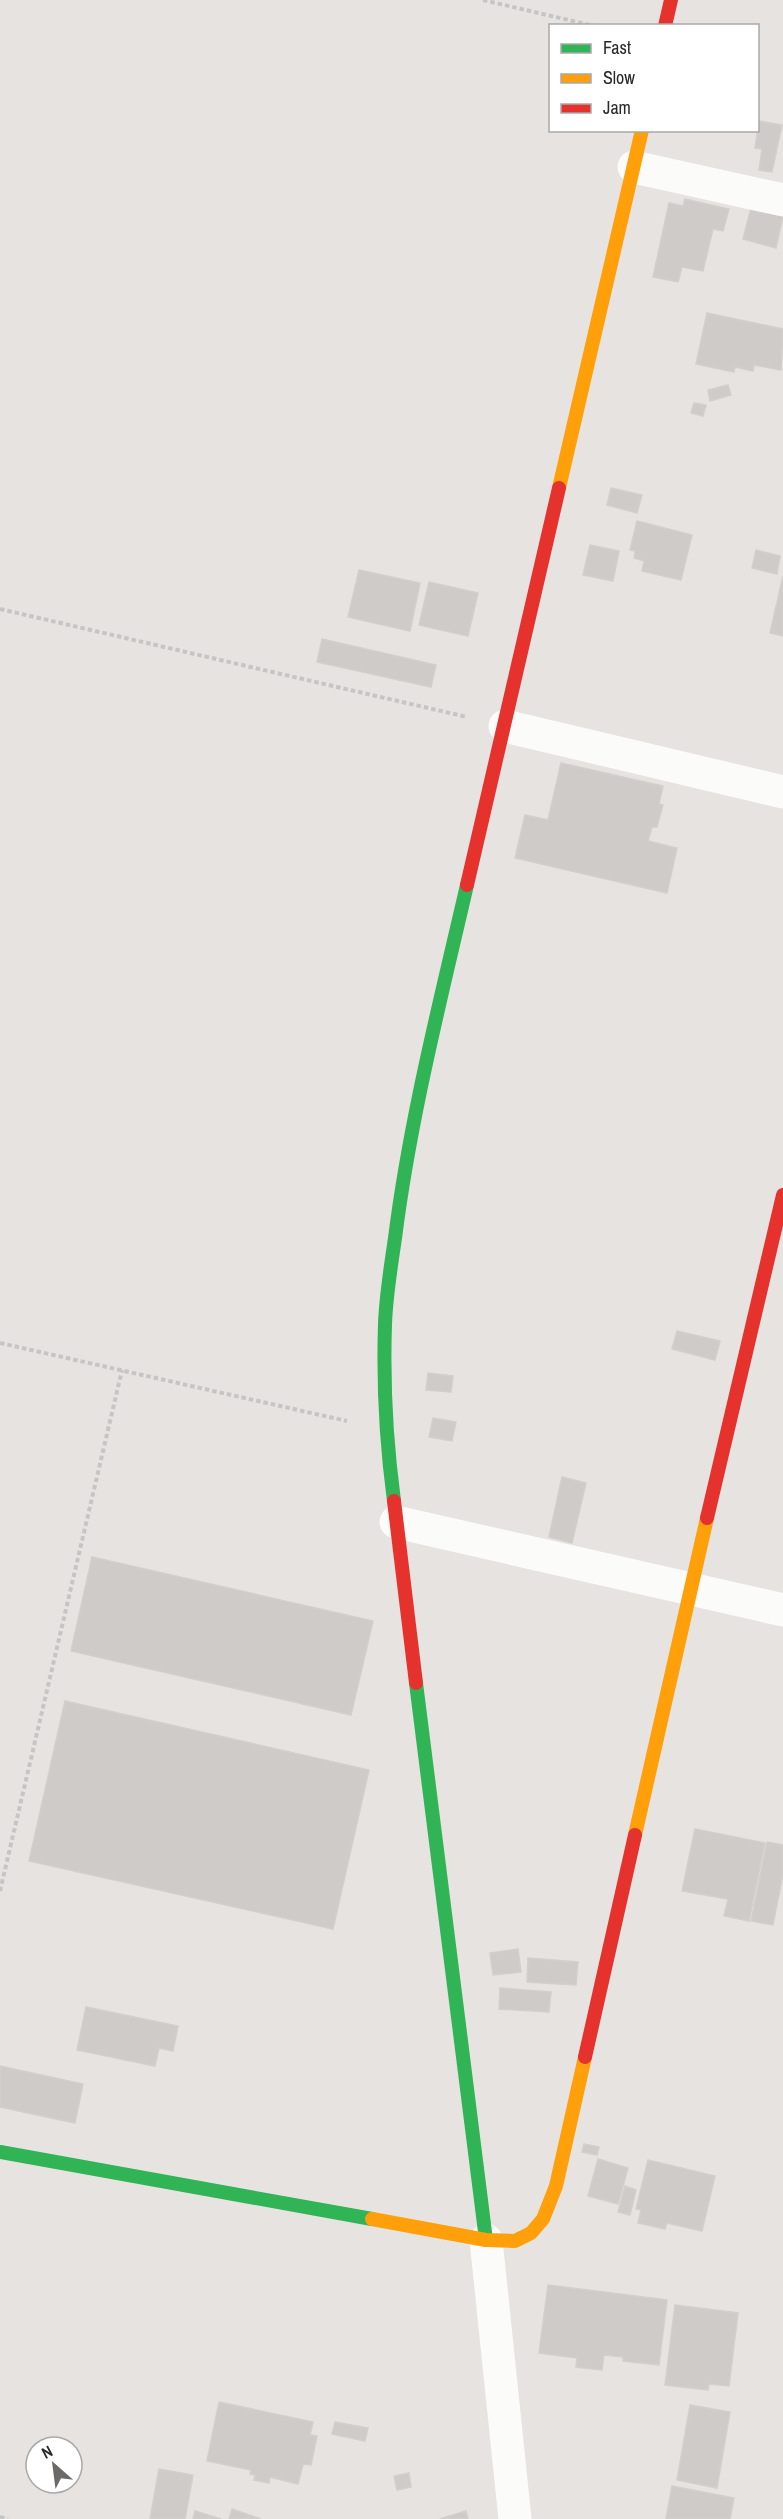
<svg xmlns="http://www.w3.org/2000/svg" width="783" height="2519" font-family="'Archivo Narrow',sans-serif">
	<rect width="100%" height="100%" fill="#e7e3e0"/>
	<path fill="#cecbc9" stroke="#d2cfcc" stroke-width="1.5" d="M759,121L782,125L772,172L759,170L762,149L755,148Z
		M685,199L729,209L723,231L713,229L703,271L682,267L678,282L653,277L669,203L683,206Z
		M751,208L783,216L776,248L743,239Z
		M707,313L783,329L781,370L754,365L753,371L735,367L734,372L696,364Z
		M728,385L731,395L710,401L708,390Z
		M694,403L706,405L703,416L691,413Z
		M611,488L642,495L637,513L607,505Z
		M637,521L692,535L681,580L642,571L644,561L634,558L635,551L630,550Z
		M590,545L619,551L613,581L583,575Z
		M756,550L780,556L777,574L752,568Z
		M359,570L420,583L410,631L348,617Z
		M783,576V636L770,633Z
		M429,582L478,593L468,636L419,625Z
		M322,639L436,665L431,687L317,662Z
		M561,763L663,786L659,804L663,805L657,827H652L648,841L677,848L667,893L515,858L525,815L548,820Z
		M677,1331L720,1341L715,1360L672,1349Z
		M428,1373L453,1376L451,1392L426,1390Z
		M433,1418L456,1422L452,1441L429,1437Z
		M562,1477L586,1483L572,1543L549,1537Z
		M92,1557L373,1621L351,1715L71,1651Z
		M65,1701L369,1770L333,1929L29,1861Z
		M695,1829L765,1843L749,1921L724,1916L728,1899L682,1891Z
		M767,1842L783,1845V1874L773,1925L751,1921Z
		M518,1949L521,1972L493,1975L490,1953Z
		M528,1958L578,1962L576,1985L527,1982Z
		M500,1988L551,1992L549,2012L499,2009Z
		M86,2007L178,2026L173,2051L159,2048L155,2066L77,2050Z
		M0,2066L83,2084L75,2123L0,2107Z
		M584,2144L599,2147L597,2155L582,2152Z
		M598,2159L628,2168L618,2204L588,2196Z
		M648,2160L715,2176L702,2231L667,2223L665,2229L638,2223L641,2210L636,2209Z
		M625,2186L636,2190L630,2215L618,2212Z
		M548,2285L667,2300L659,2365L623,2361V2357L604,2355L602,2370L576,2367L577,2358L539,2353Z
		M675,2305L738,2313L729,2386L709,2384L708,2390L665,2385Z
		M219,2402L313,2422L310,2435L317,2436L311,2465L303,2464L298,2484L270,2477L269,2483L254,2480L255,2475L250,2474L251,2470L207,2461Z
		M690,2405L730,2412L717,2488L677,2480Z
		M335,2422L368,2428L365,2441L332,2434Z
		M159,2469L193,2475L185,2519H150Z
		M409,2473L411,2487L397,2490L394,2476Z
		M672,2486L734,2498L730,2519H666Z
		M232,2509L261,2519H229Z
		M195,2511L221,2519H193Z
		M466,2511L468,2519H440Z"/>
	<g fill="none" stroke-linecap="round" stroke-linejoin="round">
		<path stroke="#c6c5c5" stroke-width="4" stroke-dasharray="4.5 3" stroke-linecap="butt" d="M483,0L594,26
			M0,609L467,717
			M0,1343L347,1421
			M0,1891L122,1370
			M0,2517L8,2519"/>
		<path stroke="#fbfbfa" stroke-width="33" d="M634,167L783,200
			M505,726L783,792
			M396,1522L783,1610
			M486,2240L515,2519"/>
		<path stroke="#30b455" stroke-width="14" d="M394,1501C386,1441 383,1384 385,1324C386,1295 391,1266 395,1238C410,1119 440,1002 467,885
			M416,1683L486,2240
			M0,2152L372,2219"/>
		<path stroke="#ff9f0a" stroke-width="14" d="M559,488L642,130
			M635,1835L707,1518
			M372,2219L486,2240L515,2241L531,2233L543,2219L556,2186L585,2057"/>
		<path stroke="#e5322d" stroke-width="14" d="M665,26L671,0
			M467,885L559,488
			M394,1501L416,1683
			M707,1518L783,1195
			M585,2057L635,1835"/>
	</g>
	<rect x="549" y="24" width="210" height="108" fill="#ffffff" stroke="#a9a9a9" stroke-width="1.5"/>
	<rect x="561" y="44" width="30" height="9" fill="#30b455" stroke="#a9a9a9" stroke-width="1.5"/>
	<text x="603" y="54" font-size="18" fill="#292929">Fast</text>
	<rect x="561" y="74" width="30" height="9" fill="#ff9f0a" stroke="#a9a9a9" stroke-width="1.5"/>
	<text x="603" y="84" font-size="18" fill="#292929">Slow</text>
	<rect x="561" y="104" width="30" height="9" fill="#e5322d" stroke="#a9a9a9" stroke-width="1.5"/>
	<text x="603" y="114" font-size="18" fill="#292929">Jam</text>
	<g transform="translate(54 2465) rotate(332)"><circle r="28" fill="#ffffff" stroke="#a9a9a9" stroke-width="1.5"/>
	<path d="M0-4.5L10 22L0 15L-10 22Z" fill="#6c6a69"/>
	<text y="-9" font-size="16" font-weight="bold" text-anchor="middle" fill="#292929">N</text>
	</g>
</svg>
